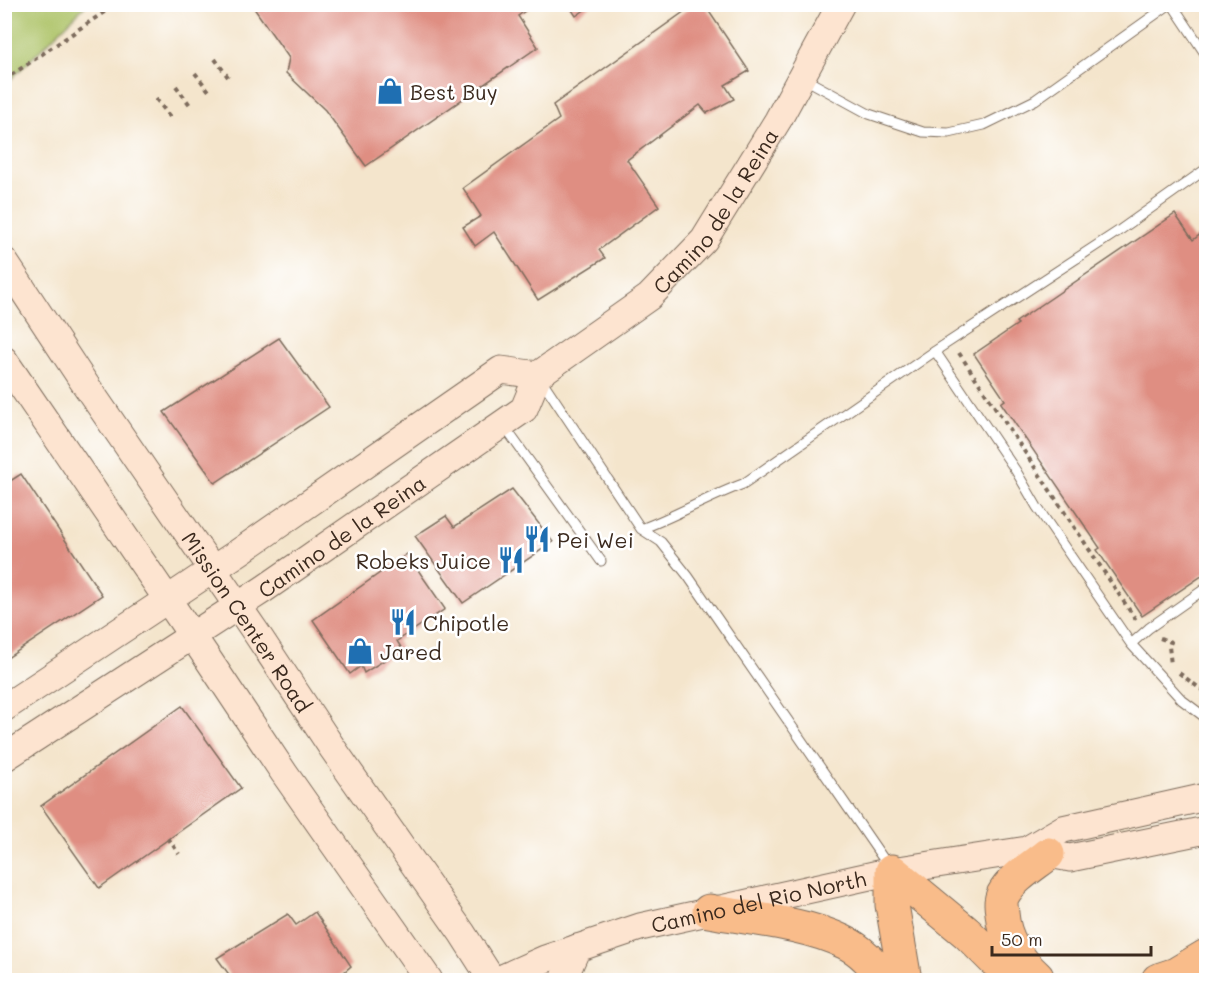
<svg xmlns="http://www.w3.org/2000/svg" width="1211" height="985" font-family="Mali,sans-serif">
	<rect width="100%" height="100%" fill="#fff"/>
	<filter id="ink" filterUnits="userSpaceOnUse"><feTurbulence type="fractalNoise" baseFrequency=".0167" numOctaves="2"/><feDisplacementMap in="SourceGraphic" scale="12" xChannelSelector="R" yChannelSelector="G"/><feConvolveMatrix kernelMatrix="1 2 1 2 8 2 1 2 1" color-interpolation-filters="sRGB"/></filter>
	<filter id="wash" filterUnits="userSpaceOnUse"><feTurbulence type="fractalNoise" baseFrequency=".008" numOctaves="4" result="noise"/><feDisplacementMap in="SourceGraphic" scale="24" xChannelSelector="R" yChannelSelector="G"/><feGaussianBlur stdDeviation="1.35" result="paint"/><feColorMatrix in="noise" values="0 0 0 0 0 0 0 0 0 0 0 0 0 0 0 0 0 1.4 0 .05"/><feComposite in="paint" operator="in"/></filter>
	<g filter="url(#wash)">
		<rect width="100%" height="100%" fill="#f4e5cc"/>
		<path fill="#adc368" stroke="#747643" stroke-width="1.5" d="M5,4H86V5L5,85Z"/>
		<g id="blocks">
			<path fill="#df8e82" d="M251,4H535L518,16L538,47L366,166L325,110L286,73L289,58Z
				M568,4H593L576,16Z
				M695,4H704L749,71L725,85L734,99L707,113L700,105L627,160L659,206L599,250L605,258L538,300L494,232L475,246L463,227L481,216L463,188L559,119L553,105Z
				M1175,214L1193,240L1206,230V573L1142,616L1097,550L1100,548L1001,403L1005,400L974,354L1018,324L1016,322Z
				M279,338L329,407L215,483L164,412Z
				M21,474L102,595L4,660V485Z
				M512,489L553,542L463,603L415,536L446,516L454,527Z
				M407,554L445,609L397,641L402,649L364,673L361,666L350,674L313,620Z
				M182,706L241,788L99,888L41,806Z
				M315,912L351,966L335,980H233L217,958L288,914L296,925Z"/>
		</g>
	</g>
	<g filter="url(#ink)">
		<use href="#blocks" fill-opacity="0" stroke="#7c6b5b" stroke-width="1.5"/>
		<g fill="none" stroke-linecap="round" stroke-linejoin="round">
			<defs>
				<path id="lane" d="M1172,4L1206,55
					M803,78L869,114L923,132L949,133L984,125L1035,100L1170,4
					M935,351L1016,471L1037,507L1131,644L1182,700L1206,718
					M541,379L641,529L661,542L688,576L889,867
					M504,426L601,561
					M641,529C676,516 708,497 743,484L935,351L1120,230L1206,169
					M1131,644L1149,628L1206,588"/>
				<g id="secondary">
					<path id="s1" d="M4,261L83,381L257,634L333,749L462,933L492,980"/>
					<path d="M4,360L206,656L284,773L429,980"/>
					<path d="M4,708L239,552L501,370L538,375"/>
					<path id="s2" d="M4,758L264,589L524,409L538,375L649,297L704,240L778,120L841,4"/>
					<path d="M1028,850L1070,858L1206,830"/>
					<path id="s3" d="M498,980L545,959L640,927L892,871L1027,850L1063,829L1206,797"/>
					<path d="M563,980L577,948"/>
				</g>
				<path id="highway" d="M892,871L967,933L994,960L1023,980
					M892,871V905L905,980
					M709,911C752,919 805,923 844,942C860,949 876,965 883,980
					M1037,977C1018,960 1004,940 1002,913C1001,907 1000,901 1003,895C1012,878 1033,866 1048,854
					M1158,980L1176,974L1206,956"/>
			</defs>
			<use href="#lane" stroke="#7c6b5b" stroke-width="11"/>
			<use href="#secondary" stroke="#7c6b5b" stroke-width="29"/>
			<use href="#highway" stroke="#7c6b5b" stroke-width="35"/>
			<path stroke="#7c6b5b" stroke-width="4" stroke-dasharray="4.5 4.5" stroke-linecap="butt" d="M215,59L228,77
				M195,73L209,91
				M4,80L116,4
				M176,86L190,105
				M156,99L171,118
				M959,353L1136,620
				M1160,638L1171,642L1169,646L1171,665
				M1179,673L1206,693
				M168,838L179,854"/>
			<use href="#lane" stroke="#fff" stroke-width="9"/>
			<use href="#secondary" stroke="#fde4d0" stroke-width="27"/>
			<use href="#highway" stroke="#f9bc8a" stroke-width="33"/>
			<path stroke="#3b2a1e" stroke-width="1.5" d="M4,6L15,4"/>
		</g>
	</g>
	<defs>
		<symbol id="shop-bare" viewBox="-9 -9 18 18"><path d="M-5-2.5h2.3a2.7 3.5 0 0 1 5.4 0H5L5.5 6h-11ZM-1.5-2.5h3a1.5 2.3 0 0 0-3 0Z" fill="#1f6fb2" stroke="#fff" stroke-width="2.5" paint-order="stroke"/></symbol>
		<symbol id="restaurant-bare" viewBox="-9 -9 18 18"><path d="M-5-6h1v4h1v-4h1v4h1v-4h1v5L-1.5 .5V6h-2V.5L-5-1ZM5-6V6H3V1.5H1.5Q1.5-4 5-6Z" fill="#1f6fb2" stroke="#fff" stroke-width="2.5" paint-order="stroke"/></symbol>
	</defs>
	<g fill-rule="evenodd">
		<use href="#shop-bare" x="371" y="72" width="38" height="38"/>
		<use href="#restaurant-bare" x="518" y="520" width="38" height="38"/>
		<use href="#restaurant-bare" x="492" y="541" width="38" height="38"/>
		<use href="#restaurant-bare" x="384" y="603" width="38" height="38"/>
		<use href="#shop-bare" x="341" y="632" width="38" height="38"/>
	</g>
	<g text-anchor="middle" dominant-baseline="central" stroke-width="5" stroke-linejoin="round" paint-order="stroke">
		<g font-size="21" fill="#3b2a1e" stroke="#fff" text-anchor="start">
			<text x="410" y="91">Best Buy</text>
			<text x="557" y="539">Pei Wei</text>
			<text x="491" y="560" text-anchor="end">Robeks Juice</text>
			<text x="423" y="622">Chipotle</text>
			<text x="380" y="651">Jared</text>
		</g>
		<g font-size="21" fill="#3b2a1e" stroke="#fff">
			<text stroke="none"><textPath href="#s2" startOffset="908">Camino de la Reina</textPath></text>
			<text stroke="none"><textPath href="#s2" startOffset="404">Camino de la Reina</textPath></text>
			<text stroke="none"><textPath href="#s1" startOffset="435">Mission Center Road</textPath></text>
			<text stroke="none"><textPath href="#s3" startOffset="273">Camino del Rio North</textPath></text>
		</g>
	</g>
	<rect width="1211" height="985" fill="none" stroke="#fff" stroke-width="24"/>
	<path d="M992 946v9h159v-9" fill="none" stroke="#3b2a1e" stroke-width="3"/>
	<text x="1001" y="946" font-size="18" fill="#3b2a1e" stroke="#ffffff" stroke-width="4.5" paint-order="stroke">50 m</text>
</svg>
